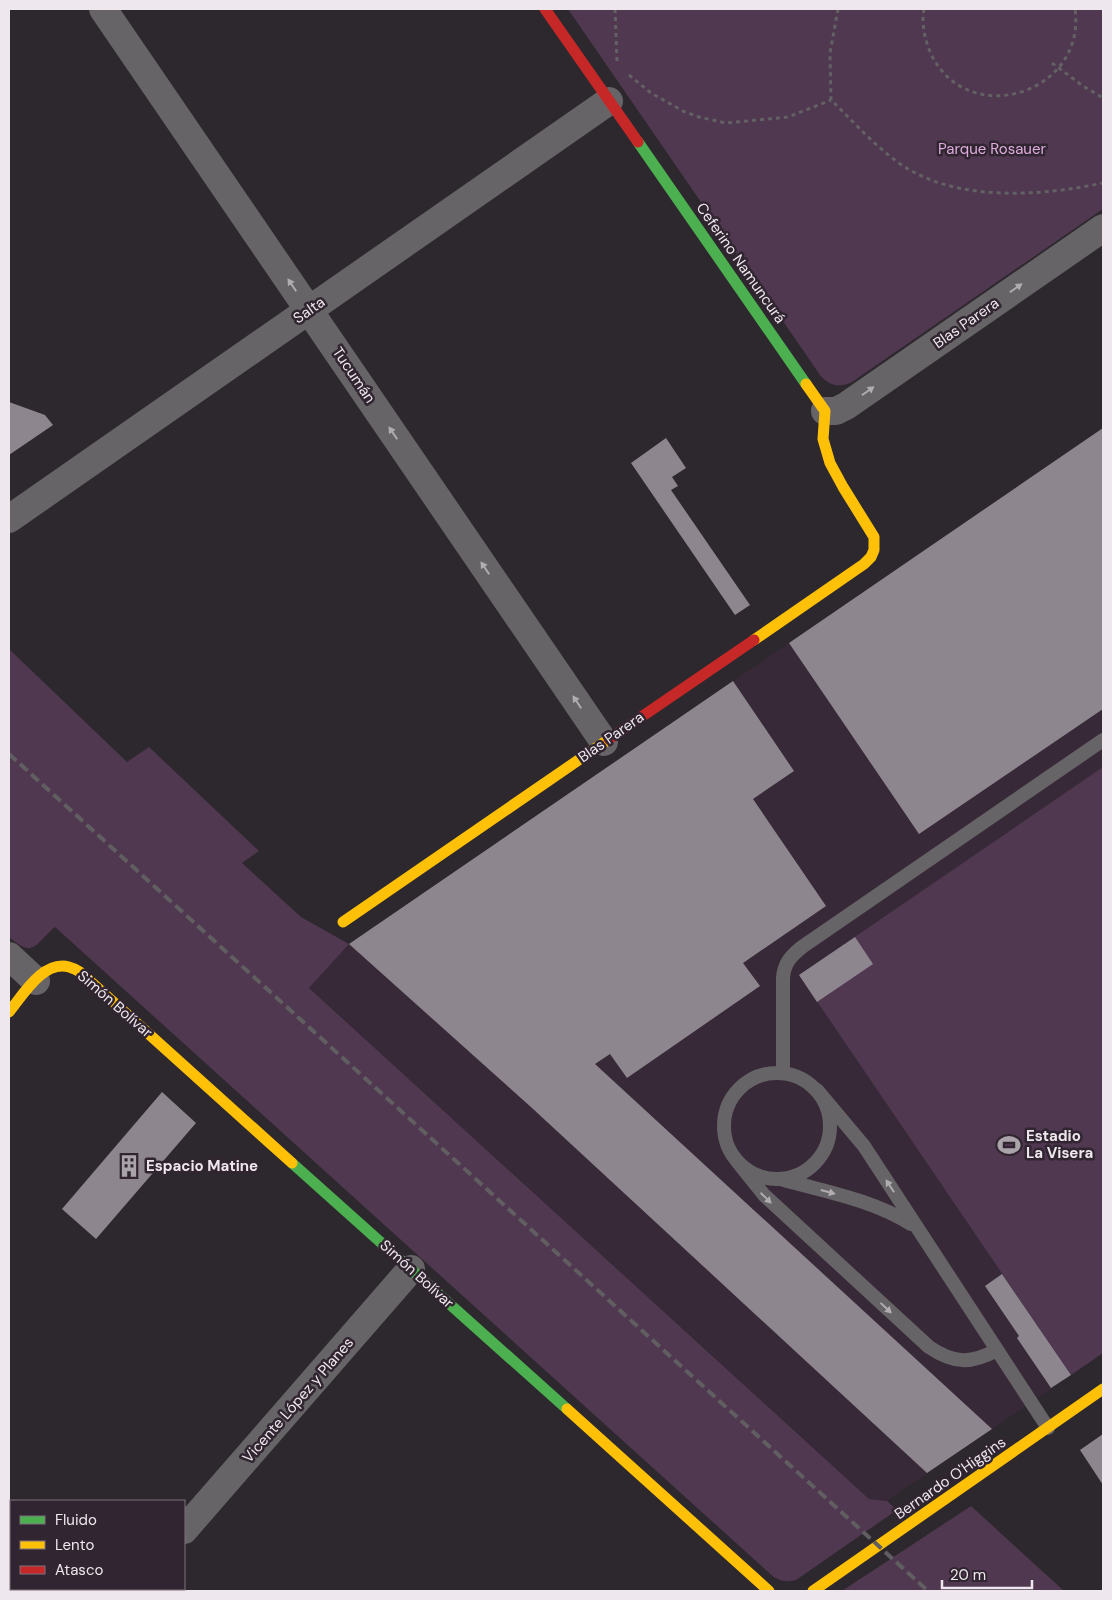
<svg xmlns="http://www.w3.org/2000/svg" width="1112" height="1600" font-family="'DM Sans',sans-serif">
	<rect width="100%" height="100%" fill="#2d282d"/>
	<path fill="#372937" d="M1103,428V767L799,975L1071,1375L887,1501L869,1499L309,988L349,944Z"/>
	<path fill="#503850" d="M568,9H1103V209L852,382C840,388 829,386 820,375Z
		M9,649L127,762L149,747L259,851L242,863L301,917L349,944L309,988L869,1499L887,1501L897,1510L796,1580C784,1583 776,1580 767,1571L55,927C35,944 34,959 9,937Z
		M1103,767V1353L1071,1375L799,975Z
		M971,1506L1064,1591H842L848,1587Z"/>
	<path fill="#8e868e" d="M9,402L45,415L53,425L9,455Z
		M1103,428V709L919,834L789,643Z
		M666,438L686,468L672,477L678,486L671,490L750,605L735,615L631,463Z
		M733,681L794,771L753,799L826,906L743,963L760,986L627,1078L610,1054L595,1064L992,1429L927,1473L532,1108L349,944Z
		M855,937L873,964L817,1002L799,975Z
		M162,1092L196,1123L96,1239L62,1209Z
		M1002,1274L1071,1375L1051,1388L1017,1338L1019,1336L985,1286Z
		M1103,1434V1485L1080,1450Z"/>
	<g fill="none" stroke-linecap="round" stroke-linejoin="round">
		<path stroke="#636163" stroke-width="3" stroke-dasharray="4 4" stroke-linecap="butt" d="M615,9L617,61
			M838,9L830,53L831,100C855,123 877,149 905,167C960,202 1042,196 1103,183
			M924,9C921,24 925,40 931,54C968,131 1087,93 1075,9
			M1052,63L1083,86L1103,98
			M629,75L651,93L683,111L699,117L726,123L788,117L831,100"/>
		<path stroke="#666466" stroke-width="14" d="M783,1073V978C784,963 791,956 802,947L1103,740
			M724 1126a53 53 0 1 1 106 0a53 53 0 1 1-106 0Z
			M817,1090L864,1146L1048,1428
			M736,1160L764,1195L929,1347C954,1364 971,1364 997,1350
			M784,1180C827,1192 873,1200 911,1224"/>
		<path stroke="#666466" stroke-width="28" d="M103,9L604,742
			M825,411H836L846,406L1103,228
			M9,519L609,101
			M9,956L36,981
			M9,1517L11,1519
			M184,1530L411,1269
			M93,1589L96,1591
			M130,1591L132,1589"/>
		<path stroke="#4caf50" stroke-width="11" d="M638,142L806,384
			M292,1163L567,1409"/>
		<path stroke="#ffc107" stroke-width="11" d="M754,640L864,564L871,557L874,550V537L843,487L830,463L823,439L825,411L806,384
			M343,922L609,739
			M9,1012C23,995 43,960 69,967C73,968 77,970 80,972L292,1163
			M567,1409L769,1591
			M813,1591L1103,1389"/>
		<path stroke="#c62828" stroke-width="11" d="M545,9L638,142
			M609,739L754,640"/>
		<path stroke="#615e61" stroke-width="4" stroke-dasharray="10 5" stroke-linecap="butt" d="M9,754L928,1591"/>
	</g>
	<defs><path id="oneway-solid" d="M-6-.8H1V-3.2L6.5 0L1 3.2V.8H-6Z" transform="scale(1.25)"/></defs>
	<g fill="#b1acb0">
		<use href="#oneway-solid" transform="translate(292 285) rotate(-124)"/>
		<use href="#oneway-solid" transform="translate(1016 288) rotate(-35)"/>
		<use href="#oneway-solid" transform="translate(868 391) rotate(-35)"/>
		<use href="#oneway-solid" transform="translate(393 433) rotate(-124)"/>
		<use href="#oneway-solid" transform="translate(485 568) rotate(-124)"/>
		<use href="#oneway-solid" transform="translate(577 702) rotate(-124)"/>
		<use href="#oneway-solid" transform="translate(890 1186) rotate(-123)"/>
		<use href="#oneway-solid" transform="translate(828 1192) rotate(15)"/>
		<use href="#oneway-solid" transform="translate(766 1198) rotate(44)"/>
		<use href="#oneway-solid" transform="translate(886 1308) rotate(43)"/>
	</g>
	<defs>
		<symbol id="stadium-bare" viewBox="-9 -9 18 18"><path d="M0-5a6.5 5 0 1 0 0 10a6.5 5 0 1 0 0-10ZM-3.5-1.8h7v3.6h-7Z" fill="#aaa4aa" stroke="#302530" stroke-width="2.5" paint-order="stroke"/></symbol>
		<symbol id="building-bare" viewBox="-9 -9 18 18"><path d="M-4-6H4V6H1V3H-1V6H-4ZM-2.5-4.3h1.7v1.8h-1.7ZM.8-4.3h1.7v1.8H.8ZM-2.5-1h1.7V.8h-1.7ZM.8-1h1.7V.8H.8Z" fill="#aaa4aa" stroke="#302530" stroke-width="2.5" paint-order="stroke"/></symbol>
	</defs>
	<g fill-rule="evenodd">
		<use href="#stadium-bare" x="993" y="1129" width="32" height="32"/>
		<use href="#building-bare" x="113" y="1150" width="32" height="32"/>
	</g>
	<g text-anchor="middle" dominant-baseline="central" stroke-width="5" stroke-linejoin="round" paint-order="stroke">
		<g font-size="15" fill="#deacde" stroke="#302530">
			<text x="992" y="149">Parque Rosauer</text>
		</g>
		<g font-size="15" fill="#eee7ed" stroke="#302530">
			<text transform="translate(741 263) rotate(55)">Ceferino Namuncurá</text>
			<text transform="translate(309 310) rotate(-35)">Salta</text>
			<text transform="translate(966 323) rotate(-35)">Blas Parera</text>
			<text transform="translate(354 375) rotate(56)">Tucumán</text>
			<text transform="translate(611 737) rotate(-35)">Blas Parera</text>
			<text transform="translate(115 1004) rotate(41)">Simón Bolívar</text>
			<text transform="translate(417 1274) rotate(42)">Simón Bolívar</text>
			<text transform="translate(298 1400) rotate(-49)">Vicente López y Planes</text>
			<text transform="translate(950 1478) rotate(-35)">Bernardo O'Higgins</text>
		</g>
		<g font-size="15" font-weight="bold" fill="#eee7ed" stroke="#302530" text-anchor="start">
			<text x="1026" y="1136">Estadio<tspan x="1026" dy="17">La Visera</tspan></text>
			<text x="146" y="1166">Espacio Matine</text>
		</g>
	</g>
	<rect width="1112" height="1600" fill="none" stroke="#eee7ed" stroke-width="20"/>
	<rect x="10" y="1500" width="175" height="90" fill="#302530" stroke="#7c737c"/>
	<rect x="20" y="1516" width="25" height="8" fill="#4caf50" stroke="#7c737c"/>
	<text x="55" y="1525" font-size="15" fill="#eee7ed">Fluido</text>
	<rect x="20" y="1541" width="25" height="8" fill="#ffc107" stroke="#7c737c"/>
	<text x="55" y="1550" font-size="15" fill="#eee7ed">Lento</text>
	<rect x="20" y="1566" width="25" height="8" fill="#c62828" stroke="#7c737c"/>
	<text x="55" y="1575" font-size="15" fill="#eee7ed">Atasco</text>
	<path d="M942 1580v8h90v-8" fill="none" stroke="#eee7ed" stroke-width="2.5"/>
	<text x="950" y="1580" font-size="15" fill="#eee7ed" stroke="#302530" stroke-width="4" paint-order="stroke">20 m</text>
</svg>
